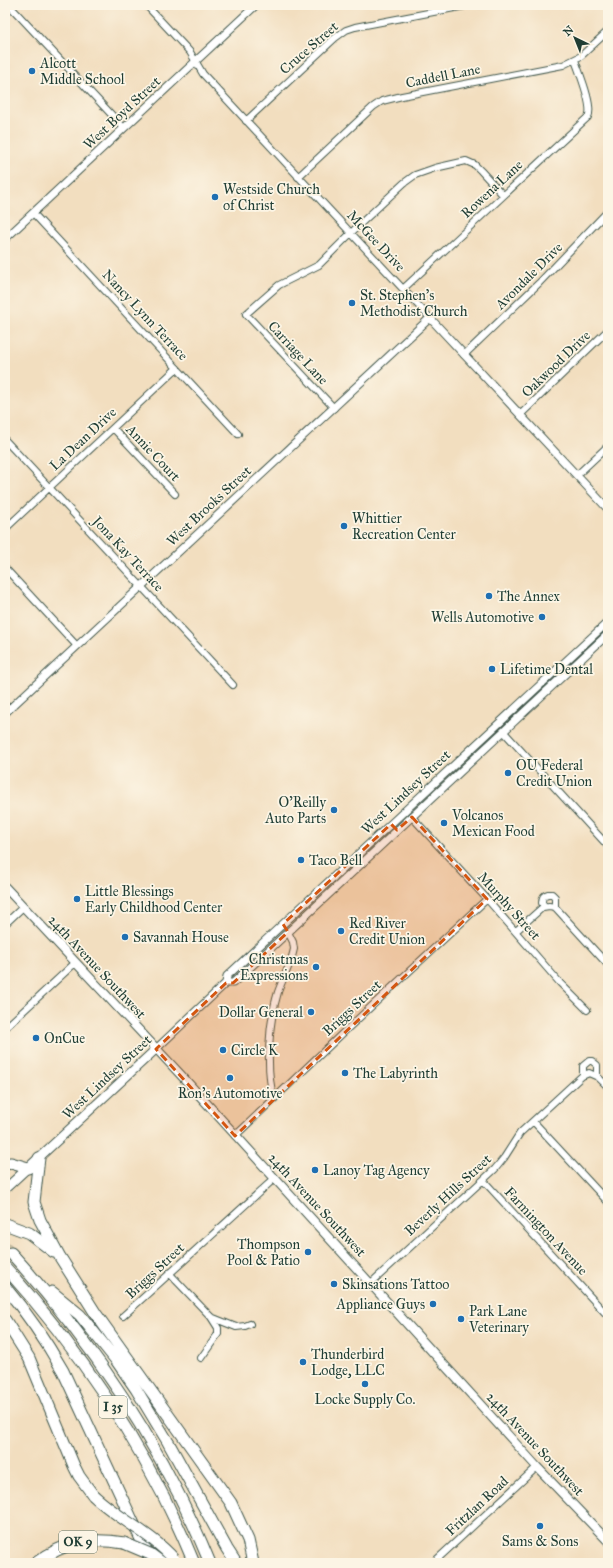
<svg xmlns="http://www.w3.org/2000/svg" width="613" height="1568" font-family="'IM FELL Great Primer',serif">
	<rect width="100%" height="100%" fill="#fcf5e5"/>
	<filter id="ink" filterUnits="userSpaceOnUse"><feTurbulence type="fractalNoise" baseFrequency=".025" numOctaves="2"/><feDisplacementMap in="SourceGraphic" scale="8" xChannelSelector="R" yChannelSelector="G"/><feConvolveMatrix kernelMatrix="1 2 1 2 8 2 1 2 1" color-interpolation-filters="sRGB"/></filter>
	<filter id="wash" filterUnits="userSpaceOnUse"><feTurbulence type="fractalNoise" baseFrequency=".012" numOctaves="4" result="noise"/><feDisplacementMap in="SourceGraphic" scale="16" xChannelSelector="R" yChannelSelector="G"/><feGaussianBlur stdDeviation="0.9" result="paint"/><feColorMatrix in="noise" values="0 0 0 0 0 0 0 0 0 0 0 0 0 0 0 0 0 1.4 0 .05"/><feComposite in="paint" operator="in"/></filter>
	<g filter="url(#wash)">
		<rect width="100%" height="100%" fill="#f2debf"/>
	</g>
	<g filter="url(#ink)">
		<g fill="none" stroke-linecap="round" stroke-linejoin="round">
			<path stroke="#c8bea3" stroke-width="11" stroke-dasharray="11 5.5" stroke-linecap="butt" d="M5,1247L11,1253"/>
			<defs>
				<path id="minor" d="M9,5L124,128
					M146,5L190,52L203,74L430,318
					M246,121L335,38L346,30L355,27L470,5
					M298,177L373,107L382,101L402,96L563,65L581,56L608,31
					M33,213L238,434
					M403,289L588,117C594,107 579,72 575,60
					M464,355L539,283L608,211
					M334,408L246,314L279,285L319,265L359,225L404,183L415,175L435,168L466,161L475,165L481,171L503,195
					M520,415L608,330
					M113,428L175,494
					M5,440L233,685
					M577,475L608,446
					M5,529L177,368
					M5,568L77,646
					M504,732L608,846
					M412,817L487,899L560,983L587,1010
					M545,906L542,903C542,898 543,895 548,894H552L555,897V907
					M5,924L23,907
					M516,931L543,907L549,906L555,907L608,965
					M5,1028L75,963
					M583,1075V1066L589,1061H592L597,1065V1076
					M274,1099C265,1070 269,1021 278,992C283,978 291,964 294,949L293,942L288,932
					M533,1121L608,1202
					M235,1136L346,1030L487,899
					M483,1180L608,1316
					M169,1273L211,1317L236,1327L245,1326L250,1324
					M371,1283L495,1169L504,1158L520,1133L582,1076L589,1073L598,1077L608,1087
					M123,1316L275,1178
					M201,1358L218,1334V1328L211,1317
					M433,1563L537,1467"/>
				<path id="tertiary" d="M5,239L256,5
					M5,713L430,318L608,509
					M226,983H233L270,949L608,634
					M156,1049L226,983L227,976L608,622"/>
				<path id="secondary" d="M5,887L180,1074L537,1467L608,1541
					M5,1189L156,1049"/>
				<path id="motorway" d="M39,1158L34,1202L40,1220L60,1257L96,1314L231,1503L248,1540L253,1563
					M5,1164L11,1163L28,1168
					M5,1224L29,1233L54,1252
					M11,1253C95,1345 163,1448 210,1563
					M5,1267C84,1355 149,1453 194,1563
					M5,1287C27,1313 46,1341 63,1371L152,1563
					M52,1292L80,1315L116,1360L136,1389L168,1442L227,1549L236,1563
					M5,1320L29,1358L74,1466L79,1476L93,1495
					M36,1563C64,1542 89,1537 124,1543"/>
			</defs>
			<use href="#minor" stroke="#3f5549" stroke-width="8"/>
			<use href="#tertiary" stroke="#3f5549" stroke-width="9"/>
			<use href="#secondary" stroke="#3f5549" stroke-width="10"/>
			<use href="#motorway" stroke="#3f5549" stroke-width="13"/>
			<use href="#minor" stroke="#fff" stroke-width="6"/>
			<use href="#tertiary" stroke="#fff" stroke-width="7"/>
			<use href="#secondary" stroke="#fff" stroke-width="8"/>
			<use href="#motorway" stroke="#fff" stroke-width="11"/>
			<defs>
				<path id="motorway-bridge" d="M93,1495C118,1519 151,1533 174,1559
					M124,1543L150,1554L162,1563"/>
			</defs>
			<use href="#motorway-bridge" stroke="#3f5549" stroke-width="13" stroke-linecap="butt"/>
			<use href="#motorway-bridge" stroke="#fff" stroke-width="11"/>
		</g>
	</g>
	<path fill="#d45610" fill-opacity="0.2" stroke="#d45610" stroke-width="3" stroke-dasharray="8 5" stroke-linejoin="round" d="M412,817L487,899L235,1136L156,1049L226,983H233L288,932L283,924L391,824L397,830Z"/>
	<g fill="#1f6fb2" stroke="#fcf5e5" stroke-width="1.5">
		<circle cx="32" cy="71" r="4"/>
		<circle cx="215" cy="197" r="4"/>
		<circle cx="352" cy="303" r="4"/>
		<circle cx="344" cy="526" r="4"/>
		<circle cx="489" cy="596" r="4"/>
		<circle cx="542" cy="617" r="4"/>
		<circle cx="492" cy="669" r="4"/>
		<circle cx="508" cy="773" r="4"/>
		<circle cx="334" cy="810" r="4"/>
		<circle cx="444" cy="823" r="4"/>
		<circle cx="301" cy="860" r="4"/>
		<circle cx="77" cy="899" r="4"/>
		<circle cx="341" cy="931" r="4"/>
		<circle cx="125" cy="937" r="4"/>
		<circle cx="316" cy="967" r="4"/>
		<circle cx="311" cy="1012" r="4"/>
		<circle cx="36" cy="1038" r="4"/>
		<circle cx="223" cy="1050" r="4"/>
		<circle cx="345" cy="1073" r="4"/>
		<circle cx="230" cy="1078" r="4"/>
		<circle cx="315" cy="1170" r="4"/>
		<circle cx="308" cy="1252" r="4"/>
		<circle cx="334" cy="1284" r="4"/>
		<circle cx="433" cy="1304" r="4"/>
		<circle cx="461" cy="1319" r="4"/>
		<circle cx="303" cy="1362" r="4"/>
		<circle cx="365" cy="1384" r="4"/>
		<circle cx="540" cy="1526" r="4"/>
	</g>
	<g text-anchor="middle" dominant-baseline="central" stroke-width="3.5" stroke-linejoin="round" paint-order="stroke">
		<g fill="#fcf5e5" stroke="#617469" stroke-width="1">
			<rect x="99" y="1396" width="28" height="22" rx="3"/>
			<rect x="59" y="1531" width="38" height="22" rx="3"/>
		</g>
		<g font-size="13" font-weight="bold" fill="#1f3d34">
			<text x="113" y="1407">I 35</text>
			<text x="78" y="1542">OK 9</text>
		</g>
		<g font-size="14" fill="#1f3d34" stroke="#fcf5e5">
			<text transform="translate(309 48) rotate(-41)">Cruce Street</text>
			<text transform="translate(443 76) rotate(-11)">Caddell Lane</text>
			<text transform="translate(122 113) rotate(-43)">West Boyd Street</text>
			<text transform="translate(492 189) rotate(-43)">Rowena Lane</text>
			<text transform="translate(376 241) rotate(47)">McGee Drive</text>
			<text transform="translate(529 276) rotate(-45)">Avondale Drive</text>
			<text transform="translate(145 315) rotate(47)">Nancy Lynn Terrace</text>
			<text transform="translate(298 353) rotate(47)">Carriage Lane</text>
			<text transform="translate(556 364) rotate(-44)">Oakwood Drive</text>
			<text transform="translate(83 439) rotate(-43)">La Dean Drive</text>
			<text transform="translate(153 453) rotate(47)">Annie Court</text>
			<text transform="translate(209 506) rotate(-43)">West Brooks Street</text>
			<text transform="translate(128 554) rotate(47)">Jona Kay Terrace</text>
			<text transform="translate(406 792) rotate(-43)">West Lindsey Street</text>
			<text transform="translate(509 906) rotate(48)">Murphy Street</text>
			<text transform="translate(97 967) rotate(47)">24th Avenue Southwest</text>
			<text transform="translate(352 1008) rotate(-43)">Briggs Street</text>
			<text transform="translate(107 1077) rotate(-43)">West Lindsey Street</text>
			<text transform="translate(448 1195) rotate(-43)">Beverly Hills Street</text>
			<text transform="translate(317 1205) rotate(47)">24th Avenue Southwest</text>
			<text transform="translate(546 1231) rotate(47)">Farmington Avenue</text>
			<text transform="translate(155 1271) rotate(-43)">Briggs Street</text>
			<text transform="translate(535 1444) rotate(47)">24th Avenue Southwest</text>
			<text transform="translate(477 1506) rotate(-43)">Fritzlan Road</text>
		</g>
		<g font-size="14" fill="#1f3d34" stroke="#fcf5e5" text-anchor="start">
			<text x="40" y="63">Alcott<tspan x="40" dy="16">Middle School</tspan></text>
			<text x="223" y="189">Westside Church<tspan x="223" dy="16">of Christ</tspan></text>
			<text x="360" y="295">St. Stephen's<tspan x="360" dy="16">Methodist Church</tspan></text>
			<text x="352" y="518">Whittier<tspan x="352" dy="16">Recreation Center</tspan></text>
			<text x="497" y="596">The Annex</text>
			<text x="534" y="617" text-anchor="end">Wells Automotive</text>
			<text x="500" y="669">Lifetime Dental</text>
			<text x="516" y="765">OU Federal<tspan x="516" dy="16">Credit Union</tspan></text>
			<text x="326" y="802" text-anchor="end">O'Reilly<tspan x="326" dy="16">Auto Parts</tspan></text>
			<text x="452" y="815">Volcanos<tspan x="452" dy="16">Mexican Food</tspan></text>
			<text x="309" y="860">Taco Bell</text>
			<text x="85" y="891">Little Blessings<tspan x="85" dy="16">Early Childhood Center</tspan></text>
			<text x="349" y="923">Red River<tspan x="349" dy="16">Credit Union</tspan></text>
			<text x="133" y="937">Savannah House</text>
			<text x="308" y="959" text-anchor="end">Christmas<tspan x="308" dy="16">Expressions</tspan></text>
			<text x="303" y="1012" text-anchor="end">Dollar General</text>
			<text x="44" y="1038">OnCue</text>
			<text x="231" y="1050">Circle K</text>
			<text x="353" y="1073">The Labyrinth</text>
			<text x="230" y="1093" text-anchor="middle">Ron's Automotive</text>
			<text x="323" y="1170">Lanoy Tag Agency</text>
			<text x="300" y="1244" text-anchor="end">Thompson<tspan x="300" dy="16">Pool &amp; Patio</tspan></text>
			<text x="342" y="1284">Skinsations Tattoo</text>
			<text x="425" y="1304" text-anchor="end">Appliance Guys</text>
			<text x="469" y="1311">Park Lane<tspan x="469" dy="16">Veterinary</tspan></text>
			<text x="311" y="1354">Thunderbird<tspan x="311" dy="16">Lodge, LLC</tspan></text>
			<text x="365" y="1399" text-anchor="middle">Locke Supply Co.</text>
			<text x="540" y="1541" text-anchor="middle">Sams &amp; Sons</text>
		</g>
	</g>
	<rect width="613" height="1568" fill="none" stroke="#fcf5e5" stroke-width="20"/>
	<g transform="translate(575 38) rotate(317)" stroke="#fcf5e5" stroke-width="3" paint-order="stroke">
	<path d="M0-3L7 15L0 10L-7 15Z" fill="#1f3d34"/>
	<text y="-6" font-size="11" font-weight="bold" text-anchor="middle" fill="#1f3d34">N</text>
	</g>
</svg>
